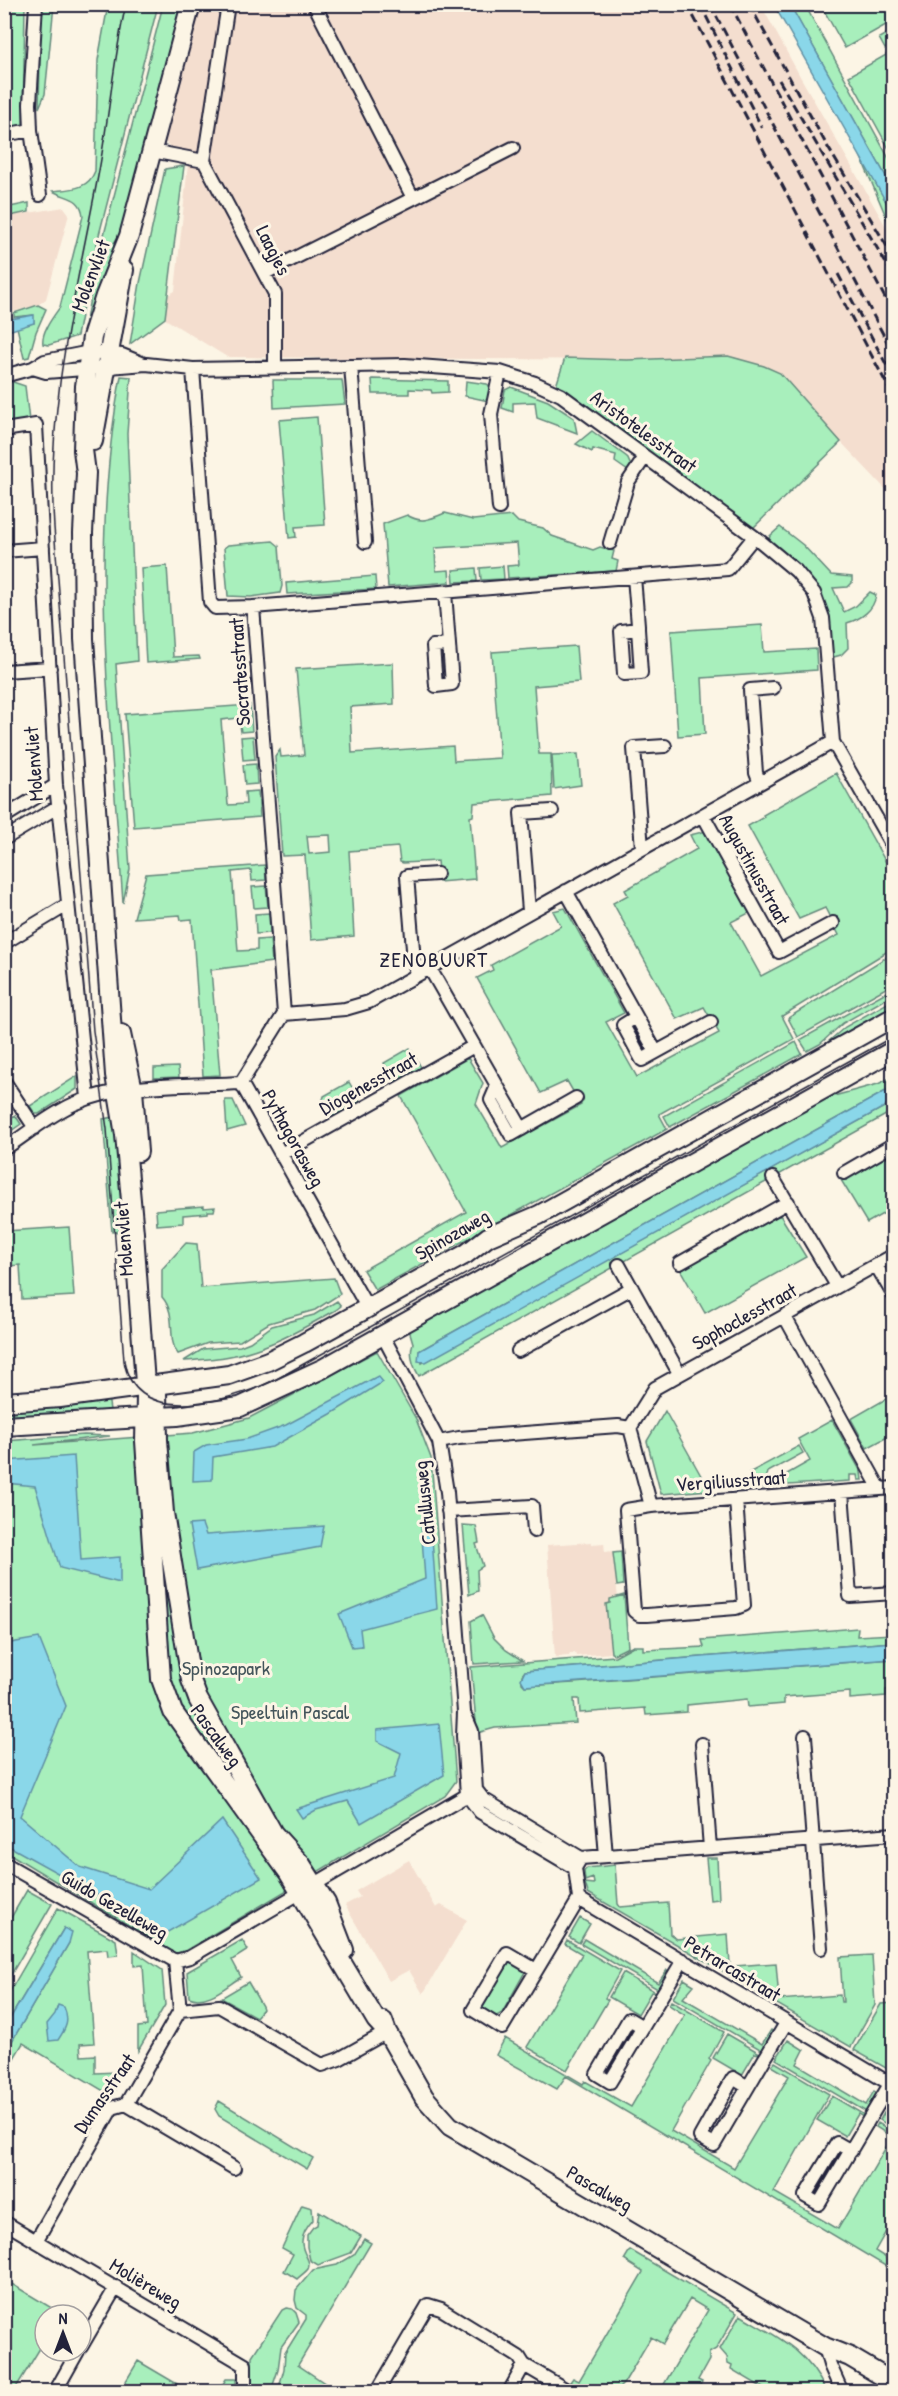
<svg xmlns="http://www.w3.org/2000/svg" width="898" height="2396" font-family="'Patrick Hand',sans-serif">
	<rect width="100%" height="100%" fill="#fcf5e5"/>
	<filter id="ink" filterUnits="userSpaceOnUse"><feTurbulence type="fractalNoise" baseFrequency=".0167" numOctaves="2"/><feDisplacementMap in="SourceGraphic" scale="12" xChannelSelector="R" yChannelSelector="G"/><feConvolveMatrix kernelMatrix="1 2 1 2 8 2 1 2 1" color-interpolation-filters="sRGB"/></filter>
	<g filter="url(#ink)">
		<path fill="#f4decf" d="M202,5H761L801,78L893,239V497L841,442L780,373L742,360L728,356L627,360L227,357L162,317L161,299L175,291L188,164L161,138L187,38Z
			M64,207L69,214L46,299L38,305L5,314V217Z
			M592,1542V1544L604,1543L605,1552L613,1551L618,1599H610V1604H607L611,1653L576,1656L575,1653L570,1654L569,1656L555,1657L547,1545Z
			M409,1860L436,1908L441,1905L467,1920L423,1994L409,1970L389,1981L345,1905L360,1897L356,1891Z"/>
		<path fill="#a8efbc" stroke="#65887c" stroke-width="1.5" fill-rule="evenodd" d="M10,5H25L23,124L9,127Z
			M41,5H54L45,94L39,108Z
			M108,5H158L90,270L77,336L49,345L43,344C41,332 53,317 60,307L83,216C81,196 66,199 53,191C70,189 88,190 95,171L98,60Z
			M163,5H184L127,224L114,243L112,267L84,332L95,270Z
			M790,5H805L893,166V189Z
			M821,5H893V21L845,48Z
			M893,30V44L885,49L879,38Z
			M893,51V156L849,76Z
			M860,155L893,214V233Z
			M184,166L165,318L130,344L140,283L165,169Z
			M29,203V212L5,217V208Z
			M38,305L46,309L36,332L29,357L24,358L17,327L34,323L33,315L14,317V313Z
			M8,331V363L5,365V332Z
			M728,356L764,366L780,373L841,442L752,529L556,386L565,358L627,360Z
			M121,376L131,377L127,434L137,661L116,664L130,869L123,903C111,727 88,550 121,376Z
			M372,379L448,381V392L432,393L431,390L409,389V394H373Z
			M273,380H342L345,404L274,408Z
			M10,381L25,386L29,421L5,425V383Z
			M466,381L487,384L491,387L489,401L465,396Z
			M511,387L548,401L574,418L577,433L537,418L535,402L513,403V412L502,408L505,390Z
			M317,417L325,525L295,527L296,537L289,538L279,420Z
			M592,431L627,457L631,466L628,471L615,462L616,455L593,449L592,452L576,444Z
			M445,513L473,520L512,516L518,522L543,528L552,536L593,550L600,547L614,551L612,559L618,561L616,571L508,578L507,566L519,565L517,543L435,548L436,571L449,570L450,582L388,587L383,524L407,515C421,524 431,519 445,513Z
			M780,527L803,545L831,575L852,577V583L848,587L833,588L844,612L856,606L870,592L876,595C874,610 861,619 847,623L848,648L841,655L830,658L816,587L797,564L768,542L770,536Z
			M273,541L279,546L282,586L280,593L251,597L228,596L224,548L228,545Z
			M167,566L173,657L199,656L200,659L146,663L141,568Z
			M503,566L504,579L481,580L480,568Z
			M476,568L477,581L454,582L453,570Z
			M375,576L376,589L287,594L286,583Z
			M762,625L764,652L816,649L817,670L702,678L705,734L678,736L671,631Z
			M576,646L579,682L534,686L539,754H551L552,796L474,803L473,816L470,817L475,879L439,882L437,861L403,863L400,862L398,847L349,851L354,936L311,940L305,855L282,856L275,757L280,750L281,757L304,755L296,669L393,663L394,704L350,707L352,753L453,746L454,761L500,758L492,652ZM330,835L331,852L309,854L307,836Z
			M250,705L252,731L241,732L239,718L221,720L228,805L246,804L245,792L258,791L260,817L134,827L125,714Z
			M253,736L255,759L243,760L241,737Z
			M578,754L581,785L554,789L552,755Z
			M256,764L257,784L245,785L243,765Z
			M836,773L893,875V948L782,1016L794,1039L659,1114L667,1129L375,1290L363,1270L466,1212L401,1096L468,1058L483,1083L476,1104L502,1148L581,1105L567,1081L541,1093L477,978L493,970L491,965L561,926L553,911L565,908L624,1013L606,1022L637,1077L719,1033L704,1007L677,1019L613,903L628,895L625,890L697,849L690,835L706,831L751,912L731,922L761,976L839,935L825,908L799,919L748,826L764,817L763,815Z
			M265,865L266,880L252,881L251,870L232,872L238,951L257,950V940L270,939L272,962L211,970L220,1075L203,1076L192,919L181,920L180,915L134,918L146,874Z
			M266,886L268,907L254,908L252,887Z
			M269,913L270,933L256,934L255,914Z
			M893,953V984L798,1037L788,1018Z
			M886,992L889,997L843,1023L820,1044L807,1051L800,1040Z
			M891,1001L893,1006L891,1008L892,1011L821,1048L845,1027Z
			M796,1042L802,1054L670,1127L664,1116Z
			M410,1048L422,1069L397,1083L392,1080L384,1063Z
			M178,1067L179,1077L154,1078V1068Z
			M77,1076V1089L39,1114H35L30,1106Z
			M888,1079L889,1081L893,1079V1087L419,1351L422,1363L893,1102V1111L419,1376C413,1366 409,1354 413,1343L408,1326L812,1102L878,1084Z
			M349,1082L361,1103L336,1117L331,1115L323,1100L324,1096Z
			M225,1100H233L245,1126L227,1131Z
			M15,1115L21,1124L5,1135V1122Z
			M115,1117L123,1231L112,1232L103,1119Z
			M893,1152V1208L867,1223L841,1180Z
			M204,1206V1208L215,1207L214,1211H208V1213L183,1215V1223L157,1225L156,1210Z
			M780,1215L806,1257L705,1313L680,1269Z
			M69,1227L74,1296L22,1299L20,1265L8,1266L5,1231Z
			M186,1243L197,1244L201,1288L334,1278L340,1294L315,1310L269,1323L240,1341L208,1343L178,1354C166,1339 178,1315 162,1297V1269Z
			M337,1301L341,1306L336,1310C302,1329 268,1349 230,1356C215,1359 199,1360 184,1361L203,1349L240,1346L250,1342L272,1326L314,1315Z
			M377,1351L416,1419L431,1458L456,1781L445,1796L178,1955L5,1851V1441L84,1435L110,1436L34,1445L193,1433L249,1418Z
			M108,1396L110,1410L5,1418V1407Z
			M891,1396L893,1400V1434L867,1448L851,1419Z
			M665,1411L709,1490L661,1494L647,1441Z
			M832,1420L861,1472L862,1480H858L857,1475H850V1481L773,1486V1482L810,1461L798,1439Z
			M799,1446L803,1453L768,1472L764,1487L751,1488L749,1473Z
			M463,1525L476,1526L479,1543L476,1544L483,1566L477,1570L478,1591L469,1595Z
			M621,1552L623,1585L617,1586L613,1553Z
			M624,1595L628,1647L614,1654L611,1653L606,1604L610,1603V1599Z
			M482,1615L494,1638L506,1650L523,1661L474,1664L471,1621Z
			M858,1628L857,1636L893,1634V1642L525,1671L522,1675V1683L525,1686L573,1683L893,1659V1689L886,1690V1696L850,1699V1692L784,1697V1704L748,1707L747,1699L687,1705V1712L646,1715L645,1708L580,1713L579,1699H574L576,1723L495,1728L477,1733L471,1667L615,1656L633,1646H643V1650L704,1647L702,1640Z
			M706,1858H717L719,1899L710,1900Z
			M615,1865L618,1904L620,1907L668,1903L670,1934L677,1939L728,1934L730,1965L726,1973L588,1893L585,1883L594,1884L593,1878L585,1881L584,1871L587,1868Z
			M27,1890L52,1904L5,1985V1928Z
			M58,1908L116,1940L118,1955L108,1956L107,1949L87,1951L94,2043L80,2044L81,2056L95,2055V2073L117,2072L114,2086L116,2087L112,2096L23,2043L5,2073V2053L69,1943L64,1928L5,2027V2000Z
			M580,1918L590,1924L579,1943L569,1937Z
			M584,1939L658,1983L667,1970L672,1972L661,1991L581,1944Z
			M242,1940L248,1950L232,1960L241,1977C226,1986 207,2005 189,1997L187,1972Z
			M567,1940L620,1971L605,1998L608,2000L567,2070L527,2047L582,1954L565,1944Z
			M134,1951L162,1970L165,2005L138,2051V2027L147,2026L143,1965L134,1966Z
			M872,1955L875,2005L851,2047L729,1976L735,1966L776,1963L779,2000L840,1995L841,2002H843L840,1957Z
			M511,1959L527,1968L502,2013L495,2017L481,2009V2005L505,1963Z
			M623,1973L659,1994L651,1992L638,2014L609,1997Z
			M684,1979L694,1985L683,1998L762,2044L771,2030L776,2033L765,2052L673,1998Z
			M248,1982L262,2006L263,2009L256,2017L221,1998Z
			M671,2001L724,2032L709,2059L711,2061L671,2131L734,2168L789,2076L772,2066L775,2062L829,2094L774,2192L838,2229L892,2137L876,2127L878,2123L893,2132V2219L875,2251L891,2261L887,2267L566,2076L557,2089L496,2055L505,2038L583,2084L585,2081L631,2107L685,2015L669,2005Z
			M893,2003V2072L854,2050L881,2004Z
			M727,2034L763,2055L755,2053L742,2075L713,2058Z
			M788,2040L804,2050L797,2064L866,2105L874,2091L879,2094L868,2113L776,2059Z
			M832,2096L866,2116L865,2118L858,2114L845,2136L817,2120Z
			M219,2101L313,2158L307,2169L219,2116L215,2109Z
			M891,2101L893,2103V2119L889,2126L880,2120Z
			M302,2205L312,2208L313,2220C288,2248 314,2256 308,2269C306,2272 300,2276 297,2279L284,2271L293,2254L282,2248Z
			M319,2211L361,2236L351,2253L318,2265L310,2260L307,2247V2235L313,2227L317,2225Z
			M364,2239L371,2243L298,2365L326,2384L321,2391H278L284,2369L285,2353L306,2319V2315L297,2308L295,2300L296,2290L313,2270L337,2265L354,2255Z
			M630,2250L737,2313L716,2349L709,2353V2360L698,2380L702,2382L696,2391H660L708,2310L690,2299L663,2344L651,2337L624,2383L616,2391H586L570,2382L573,2378L579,2381L643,2272L624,2260Z
			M5,2280L60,2313L45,2315V2340L14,2391H5Z
			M286,2308L292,2309L296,2313L299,2322L281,2347L278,2370L271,2391H252V2356L282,2310Z
			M740,2315C779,2338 806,2349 826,2391H768L731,2369L732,2365L728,2363L727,2357L720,2349Z
			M138,2361L189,2391H120Z
			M226,2379H236V2391H219Z"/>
		<path fill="#8ad7e9" stroke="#608fa3" stroke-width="1.5" d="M774,5H790L893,189V214Z
			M34,315V323L5,332V320Z
			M893,1087V1102L426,1362L418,1361L419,1351Z
			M378,1376L383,1382L331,1414L272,1447L213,1457L212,1480L193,1481L194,1452L206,1445L247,1439L286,1425Z
			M74,1456L81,1560L120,1557V1583L60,1568L35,1486L5,1483V1461Z
			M431,1523L437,1609L360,1629L362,1646L352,1647L339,1614L425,1579L421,1524Z
			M202,1524L206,1535L324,1526L320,1547L197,1570L189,1525Z
			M39,1638L66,1706L20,1816L80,1867L149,1889L222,1820L261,1878L166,1933L5,1844V1644Z
			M893,1642V1659L525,1686L521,1679L525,1671Z
			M439,1724L444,1775L361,1823L348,1801L316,1810L302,1818L296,1809L394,1778L401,1753L377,1741V1730Z
			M64,1928L72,1932L69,1943L5,2053V2027Z
			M58,2005L64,2007C70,2021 66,2028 58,2040L49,2041L47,2024L55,2014Z"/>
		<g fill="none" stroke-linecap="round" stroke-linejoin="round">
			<defs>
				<path id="street" d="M36,4L30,104L31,130L40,195
					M314,4L413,198
					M4,135L31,130
					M152,151L204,161L275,294V367
					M204,161L228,4
					M265,273L513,148
					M351,366L365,542
					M33,368L46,372L146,364L193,369L405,365L500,372L535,383L561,395L760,541L796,571L814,593L823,618L833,742L894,849
					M193,369L210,602L215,608L253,607L284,1014
					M4,376L33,368L45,361L90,352L122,355L144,364
					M4,430L36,425L56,785L88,1098
					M499,508L491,414L500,372
					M610,543L628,482L645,457
					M4,551L43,548
					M634,577L638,625V629L641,673L624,674L621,631L638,629
					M445,592L452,684L436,686L433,646L449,645
					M253,607L728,569L754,537
					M4,671L50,668
					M760,783L756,773L750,690L773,688
					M703,815L779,952L833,923
					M4,817L56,785
					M4,839L59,806
					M642,848L634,748L665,746
					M566,891L656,1052
					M529,911L521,813L552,811
					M4,943L67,905
					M429,967L522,1129
					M417,974L414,961L407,876L437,874
					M636,1017L623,1025L642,1060L711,1022
					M4,1081L35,1128
					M241,1083L284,1014L345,1009L369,1002L833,742
					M497,1086L491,1100L511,1135L576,1098
					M4,1149C27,1134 49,1115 74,1104C124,1082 188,1086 241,1083L367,1307
					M281,1154L474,1046
					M844,1173L894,1144
					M773,1178L837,1286
					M680,1263L788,1202
					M619,1265L679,1373
					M876,1265L894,1296
					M785,1317L880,1489
					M383,1336L439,1442L447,1492L464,1712L463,1736L467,1795
					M518,1351L632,1288
					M630,1428L655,1388L894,1255
					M630,1428L651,1506
					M439,1442L459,1438L618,1426L630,1428
					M842,1492L850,1596L894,1593
					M736,1500L744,1605L736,1608L647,1615H639L634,1611L626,1510L651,1506L894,1488
					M448,1511L532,1506L534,1531
					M466,1717L472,1731L476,1790
					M805,1736L821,1948
					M702,1744L710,1848
					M598,1759L606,1856
					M476,1790L483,1799L581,1858
					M467,1795L480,1812L575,1868
					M4,1863L175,1961L190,1957L476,1790
					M575,1868L579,1899L894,2086
					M575,1868L581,1858L894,1834
					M536,1970L507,1953L473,2010L502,2028L579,1899
					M180,2010L219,2006L322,2065L339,2059L387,2032
					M643,2027L629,2019L597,2074L610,2082L683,1960
					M748,2087L733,2078L700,2137L714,2145L765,2058L767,2055L786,2023
					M126,2104L234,2168
					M851,2151L837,2143L805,2196L819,2204L890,2084
					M4,2222L245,2365V2392
					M36,2241L112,2108L126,2104L180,2010L175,1961
					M81,2347L116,2287
					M825,2347L830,2365L842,2392
					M55,2392L78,2351
					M377,2392L428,2305L441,2309L519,2357L524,2365L570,2392
					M509,2392L524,2365"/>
				<path id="secondary" d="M191,4L129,236L105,296L92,337L85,386L83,450L86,473L83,533L84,639L115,1075L125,1135L134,1233L146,1397L145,1441L161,1679L173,1712L288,1872L376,2020L387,2032
					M93,441L124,270
					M121,1034L133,1090L138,1152
					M157,1392L158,1440L164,1513L191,1680L198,1699L273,1833L301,1864L326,1903L344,1950
					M4,1402L60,1398L229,1375L268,1361L304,1343L466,1254L488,1237L539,1215L894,1017
					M4,1426L177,1416L240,1407L322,1369L894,1050
					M383,2021L387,2032L424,2097L450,2126L825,2347L850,2357L894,2383"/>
			</defs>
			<use href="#street" stroke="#22223b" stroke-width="16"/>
			<use href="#secondary" stroke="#22223b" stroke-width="22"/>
			<use href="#street" stroke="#fcf5e5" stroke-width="12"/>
			<use href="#secondary" stroke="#fcf5e5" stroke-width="18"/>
			<path stroke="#22223b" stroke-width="1.5" d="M126,4C113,61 109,119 98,176C76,293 46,406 54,527L93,1031L107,1129L124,1361C136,1430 230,1400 273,1381L894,1036"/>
			<path stroke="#22223b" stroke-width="3" stroke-dasharray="9 4.5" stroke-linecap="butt" d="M687,4L894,398
				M700,4L762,128
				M710,4L894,355
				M730,4L894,315
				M749,4L826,144L894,258
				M779,80L894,277
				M838,274L894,379"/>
		</g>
	</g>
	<g text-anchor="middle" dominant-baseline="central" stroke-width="6" stroke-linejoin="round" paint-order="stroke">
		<g font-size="20" fill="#22223b" stroke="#fcf5e5">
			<text transform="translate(274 250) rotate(63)">Laagjes</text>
			<text transform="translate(90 275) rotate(-69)">Molenvliet</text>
			<text transform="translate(644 431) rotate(36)">Aristotelesstraat</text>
			<text transform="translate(239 672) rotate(-94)">Socratesstraat</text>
			<text transform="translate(33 764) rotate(-94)">Molenvliet</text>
			<text transform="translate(755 869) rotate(61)">Augustinusstraat</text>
			<text transform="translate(368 1083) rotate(-29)">Diogenesstraat</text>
			<text transform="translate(294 1138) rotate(61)">Pythagorasweg</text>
			<text transform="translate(452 1234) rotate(-30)">Spinozaweg</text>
			<text transform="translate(123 1239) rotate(-94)">Molenvliet</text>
			<text transform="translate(744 1316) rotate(-29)">Sophoclesstraat</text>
			<text transform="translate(731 1480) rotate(-4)">Vergiliusstraat</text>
			<text transform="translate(424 1503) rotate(-96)">Catullusweg</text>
			<text transform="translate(217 1735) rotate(54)">Pascalweg</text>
			<text transform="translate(115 1904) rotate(30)">Guido Gezelleweg</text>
			<text transform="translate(733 1968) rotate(31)">Petrarcastraat</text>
			<text transform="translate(104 2093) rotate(-55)">Dumasstraat</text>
			<text transform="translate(600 2188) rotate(30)">Pascalweg</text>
			<text transform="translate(146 2283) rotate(31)">Molièreweg</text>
		</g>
		<g font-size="20" fill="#44555b" stroke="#fcf5e5">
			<text x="226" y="1667">Spinozapark</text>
			<text x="290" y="1711">Speeltuin Pascal</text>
		</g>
		<g font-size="21" letter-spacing="1.5" fill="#22223b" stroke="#fcf5e5">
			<text x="434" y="959">ZENOBUURT</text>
		</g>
	</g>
	<rect width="898" height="2396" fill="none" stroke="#fcf5e5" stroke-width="24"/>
	<rect x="12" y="12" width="874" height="2372" fill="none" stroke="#22223b" stroke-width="2" filter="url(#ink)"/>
	<g transform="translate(63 2333)"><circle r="28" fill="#fcf5e5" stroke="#a5a1a1" stroke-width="1.5"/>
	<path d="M0-4.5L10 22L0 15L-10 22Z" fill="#22223b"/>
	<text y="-9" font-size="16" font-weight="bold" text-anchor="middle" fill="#22223b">N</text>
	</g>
</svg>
